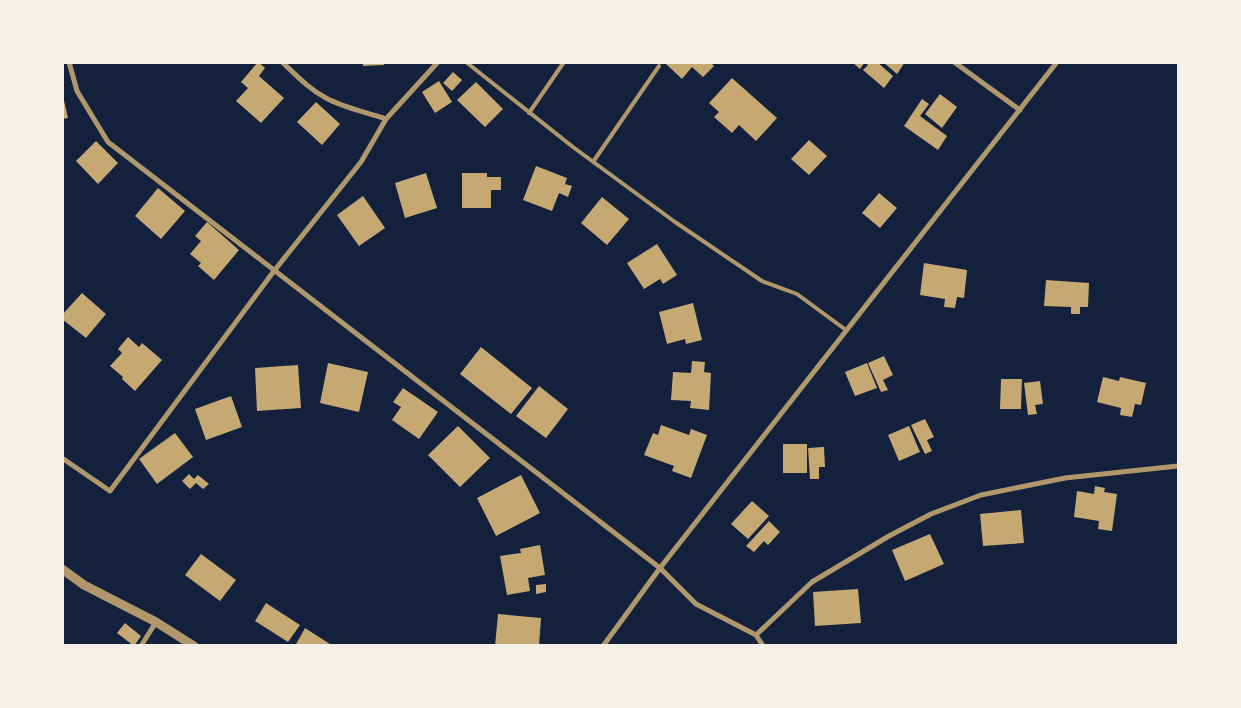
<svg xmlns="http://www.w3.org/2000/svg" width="1241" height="708" font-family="'Sofia Sans Condensed',sans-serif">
	<rect width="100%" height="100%" fill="#14213d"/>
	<path fill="#c6a872" d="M258,62L265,68L259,76L284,98L261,123L236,101L248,88L241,82Z
		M363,62H384V65L363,66Z
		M664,62H710L714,66L703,77L692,67L682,79Z
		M852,62H865L860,69Z
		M865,62H877L893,76L884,88L863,70L868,65Z
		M883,62H905L897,74Z
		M453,72L462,80L452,91L443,83Z
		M732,78L777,118L756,141L739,125L732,133L714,117L719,112L709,103Z
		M439,81L452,102L435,113L422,92Z
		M476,82L503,109L485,127L457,100Z
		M940,94L957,107L942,128L925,114Z
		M63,96L68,118L62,119V97Z
		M922,99L929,104L920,116L947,136L938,150L904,126Z
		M316,102L340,124L322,145L297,122Z
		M809,140L827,156L809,175L791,159Z
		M96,141L118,163L98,184L76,161Z
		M536,166L567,178L565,184L572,186L568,197L559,193L552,211L523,200Z
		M426,173L437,208L405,218L395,183Z
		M462,173H487V177H501V190H491V208H462Z
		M158,188L185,211L161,239L135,216Z
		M879,193L897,208L880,228L862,213Z
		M363,196L385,228L359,246L337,215Z
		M602,197L629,219L607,245L581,223Z
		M207,222L239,250L214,280L198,266L201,263L190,254L201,241L195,236Z
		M657,244L677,275L663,284L660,279L644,289L627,263Z
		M924,263L967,270L964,298L957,297L955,308L944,307L945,299L920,295Z
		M1046,280L1089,283L1088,307H1080V314H1071V307L1044,306Z
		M82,293L106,314L86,338L62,319V315Z
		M693,303L702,340L686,344L685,339L667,344L659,312Z
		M128,337L139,347L142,343L162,360L135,391L122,379L123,377L110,366L122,353L118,349Z
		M481,347L532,388L511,414L460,374Z
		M884,356L893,375L883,380L888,390L881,392L868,363Z
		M692,361L705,362L704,372L711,373L709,410L690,408L691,401L671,400L673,372L691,373Z
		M328,363L368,372L359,412L320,403Z
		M867,363L877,388L855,396L845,372Z
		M298,365L301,408L257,411L255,368Z
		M1103,377L1119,381L1120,377L1146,383L1141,405L1135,404L1132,417L1120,415L1121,408L1097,402Z
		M1001,379H1022L1021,409H1000Z
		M1040,381L1043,404L1035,405L1037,414L1028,415L1024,383Z
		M539,386L568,409L546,438L516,416Z
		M403,388L438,412L419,439L392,420L401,407L393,402Z
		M231,396L242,427L206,440L195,409Z
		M925,419L934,437L927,440L932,451L925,454L911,425Z
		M661,425L689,435L691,429L707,435L691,478L672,471L674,466L644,455L653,433L658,435Z
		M458,426L490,458L460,487L428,455Z
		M909,426L920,452L899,461L888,435Z
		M175,433L193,457L157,484L139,459Z
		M783,444H807V473H783Z
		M824,447L825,467H819V479H810L808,448Z
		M189,474L194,479L198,475L209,484L203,489L196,483L190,489L182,481Z
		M521,475L540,513L496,536L477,498Z
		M1095,486L1105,488L1104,492L1117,494L1112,531L1098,529L1099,521L1074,517L1077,491L1094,494Z
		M752,501L769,516L748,539L731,524Z
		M1021,510L1024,543L983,546L980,514Z
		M769,521L780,532L768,545L764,541L754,552L746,546Z
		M930,534L944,564L905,581L892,550Z
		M540,545L545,575L528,578L530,591L507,595L500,556L521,553L520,549Z
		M201,554L236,580L220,601L185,575Z
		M546,584V592L536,594V585Z
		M858,589L861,623L815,626L813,592Z
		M266,603L300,625L288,642L255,621Z
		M498,614L541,618L539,646H495Z
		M125,623L141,636L134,646L117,633Z
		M305,628L333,646H295Z"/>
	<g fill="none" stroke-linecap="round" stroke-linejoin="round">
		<path stroke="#b1986c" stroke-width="4" d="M466,62L573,147L675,222L762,281L797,294L846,330
			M529,113L564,62
			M593,162L659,66"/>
		<path stroke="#b1986c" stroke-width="5" d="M69,62L77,91L108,142L660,568L696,604L756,635L763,646
			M282,62C296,75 309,89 326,98C344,108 366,112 386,119
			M954,62L1020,110
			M62,458L110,491L274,271L361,162L386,119L438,62
			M756,635L812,582L889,536L931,514L981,495L1065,478L1178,466
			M141,646L156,622
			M603,646L660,568L1057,62"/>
		<path stroke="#b1986c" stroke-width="9" d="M62,569L84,585L156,622L194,646"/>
	</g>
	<rect width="1241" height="708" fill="none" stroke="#f6f1e7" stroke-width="128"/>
</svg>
